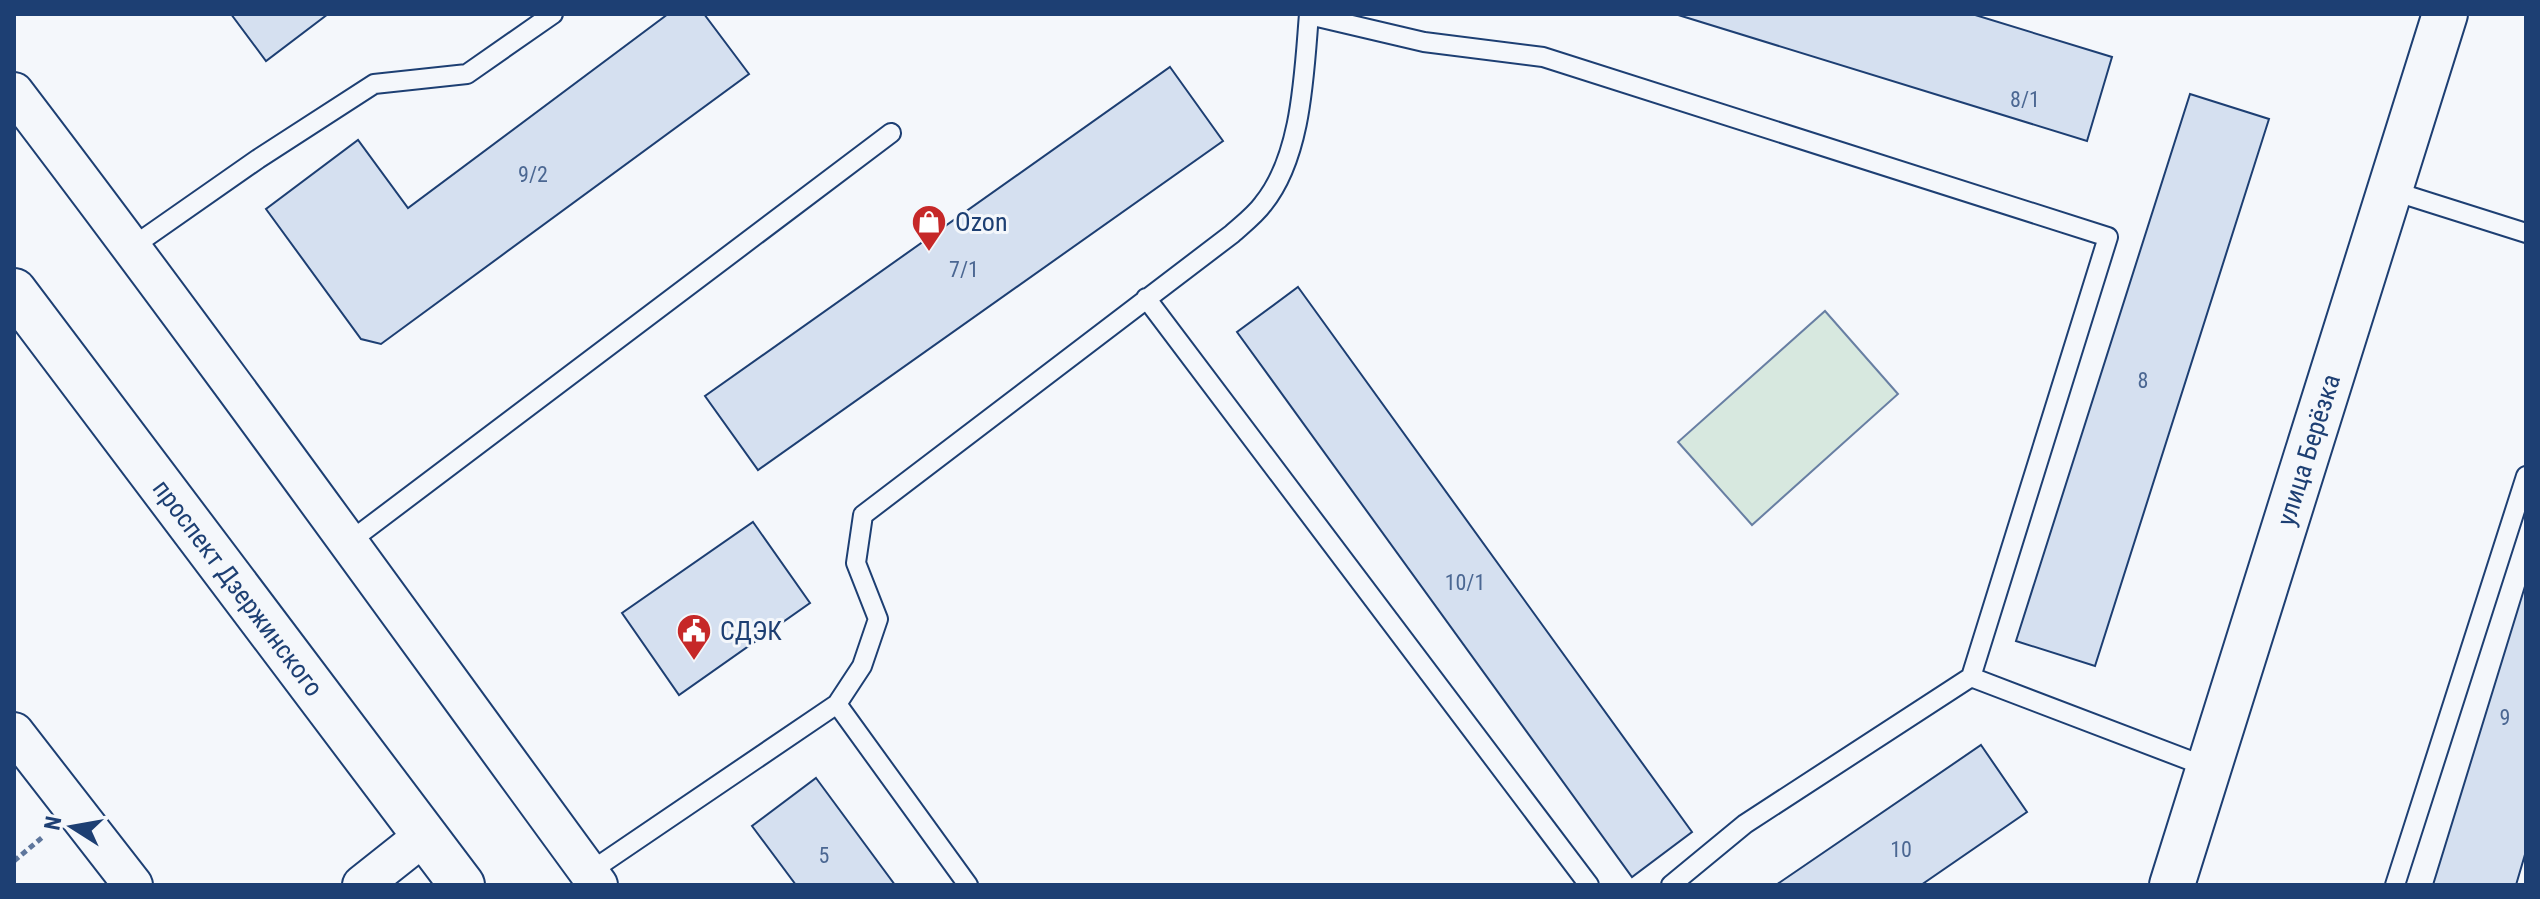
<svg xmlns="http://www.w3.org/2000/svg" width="2540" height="899" font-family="'Roboto Condensed',sans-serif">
	<rect width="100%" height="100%" fill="#f4f7fb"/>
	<path fill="#d7e8df" stroke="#687fa3" stroke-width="2" d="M1825,311L1898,394L1752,525L1678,442Z"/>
	<path fill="#d5e0f0" stroke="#1d3f73" stroke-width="2" d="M231,14H328L266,61Z
		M668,14H704L749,74L381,344L361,339L266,209L358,140L408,208Z
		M1675,14H1972L2112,57L2087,141Z
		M1170,67L1223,141L758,470L705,396Z
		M2190,94L2269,119L2095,666L2016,641Z
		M1298,287L1692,832L1632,877L1237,332Z
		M753,522L810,603L679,695L622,613Z
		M2526,583V851L2516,885H2433Z
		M1981,745L2027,812L1921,885H1776Z
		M816,778L895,885H796L752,826Z"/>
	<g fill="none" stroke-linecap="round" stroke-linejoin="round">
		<defs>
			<path id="lane" d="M1309,15L1424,42L1543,57L2108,237L1971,677L2207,767
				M2390,190L2526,233
				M132,247L258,159L374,84L467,74L553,14
				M1146,298L1589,885
				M349,542L891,133
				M588,873L837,704
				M968,885L837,704L862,666L878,619L856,563L863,515L1232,234C1242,225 1255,215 1263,204C1302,156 1304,74 1309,14
				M1671,885L1745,824L1971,677
				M2395,885L2526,476"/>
			<path id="street" d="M14,92C213,353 404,620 598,885
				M14,732L133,885
				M362,885L425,835"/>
			<g id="secondary">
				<path id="s1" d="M14,291L462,885"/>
				<path id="s2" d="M2172,885L2445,14"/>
			</g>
		</defs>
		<use href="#lane" stroke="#1d3f73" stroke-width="22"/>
		<use href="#street" stroke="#1d3f73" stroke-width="42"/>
		<use href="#secondary" stroke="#1d3f73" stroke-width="48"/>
		<path stroke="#5e769c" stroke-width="5" stroke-dasharray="6 4" stroke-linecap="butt" d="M14,861L44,836"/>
		<use href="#lane" stroke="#f4f7fb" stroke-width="18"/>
		<use href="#street" stroke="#f4f7fb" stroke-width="38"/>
		<use href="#secondary" stroke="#f4f7fb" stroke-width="44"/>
	</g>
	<defs>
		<symbol id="shop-pin" viewBox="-11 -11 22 30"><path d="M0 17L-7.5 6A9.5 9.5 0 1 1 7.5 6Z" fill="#c62828" stroke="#f4f7fb"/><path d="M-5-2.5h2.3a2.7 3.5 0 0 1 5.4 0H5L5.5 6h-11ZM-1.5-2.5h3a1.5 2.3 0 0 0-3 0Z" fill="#fff"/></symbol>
		<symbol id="civic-pin" viewBox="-11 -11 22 30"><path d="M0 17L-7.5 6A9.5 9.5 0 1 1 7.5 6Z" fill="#c62828" stroke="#f4f7fb"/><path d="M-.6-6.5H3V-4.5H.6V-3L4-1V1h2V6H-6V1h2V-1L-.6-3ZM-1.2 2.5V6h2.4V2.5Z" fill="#fff"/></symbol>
	</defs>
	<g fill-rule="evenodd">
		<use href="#shop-pin" x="909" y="202" width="40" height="54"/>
		<use href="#civic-pin" x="674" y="611" width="40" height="54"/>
	</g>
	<g text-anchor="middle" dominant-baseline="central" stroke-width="6" stroke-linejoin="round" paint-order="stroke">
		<g font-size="22" fill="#4b6792">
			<text x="2025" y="99">8/1</text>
			<text x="533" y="174">9/2</text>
			<text x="964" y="269">7/1</text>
			<text x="2143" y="380">8</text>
			<text x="1465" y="582">10/1</text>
			<text x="2505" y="717">9</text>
			<text x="1901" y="849">10</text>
			<text x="824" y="855">5</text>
		</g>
		<g font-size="26" fill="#1d3f73" stroke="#f4f7fb" text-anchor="start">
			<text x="955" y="222">Ozon</text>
			<text x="720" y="631">СДЭК</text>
		</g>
		<g font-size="26" fill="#1d3f73" stroke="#f4f7fb">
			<text stroke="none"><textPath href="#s2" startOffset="456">улица Берёзка</textPath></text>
			<text stroke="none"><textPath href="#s1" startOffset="372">проспект Дзержинского</textPath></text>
		</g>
	</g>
	<rect width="2540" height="899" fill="none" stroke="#1d3f73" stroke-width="32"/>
	<g transform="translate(72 827) rotate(281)" stroke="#f4f7fb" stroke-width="6" paint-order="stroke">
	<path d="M0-6L14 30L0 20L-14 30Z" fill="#1d3f73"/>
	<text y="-12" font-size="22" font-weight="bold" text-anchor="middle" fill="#1d3f73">N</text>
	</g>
</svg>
